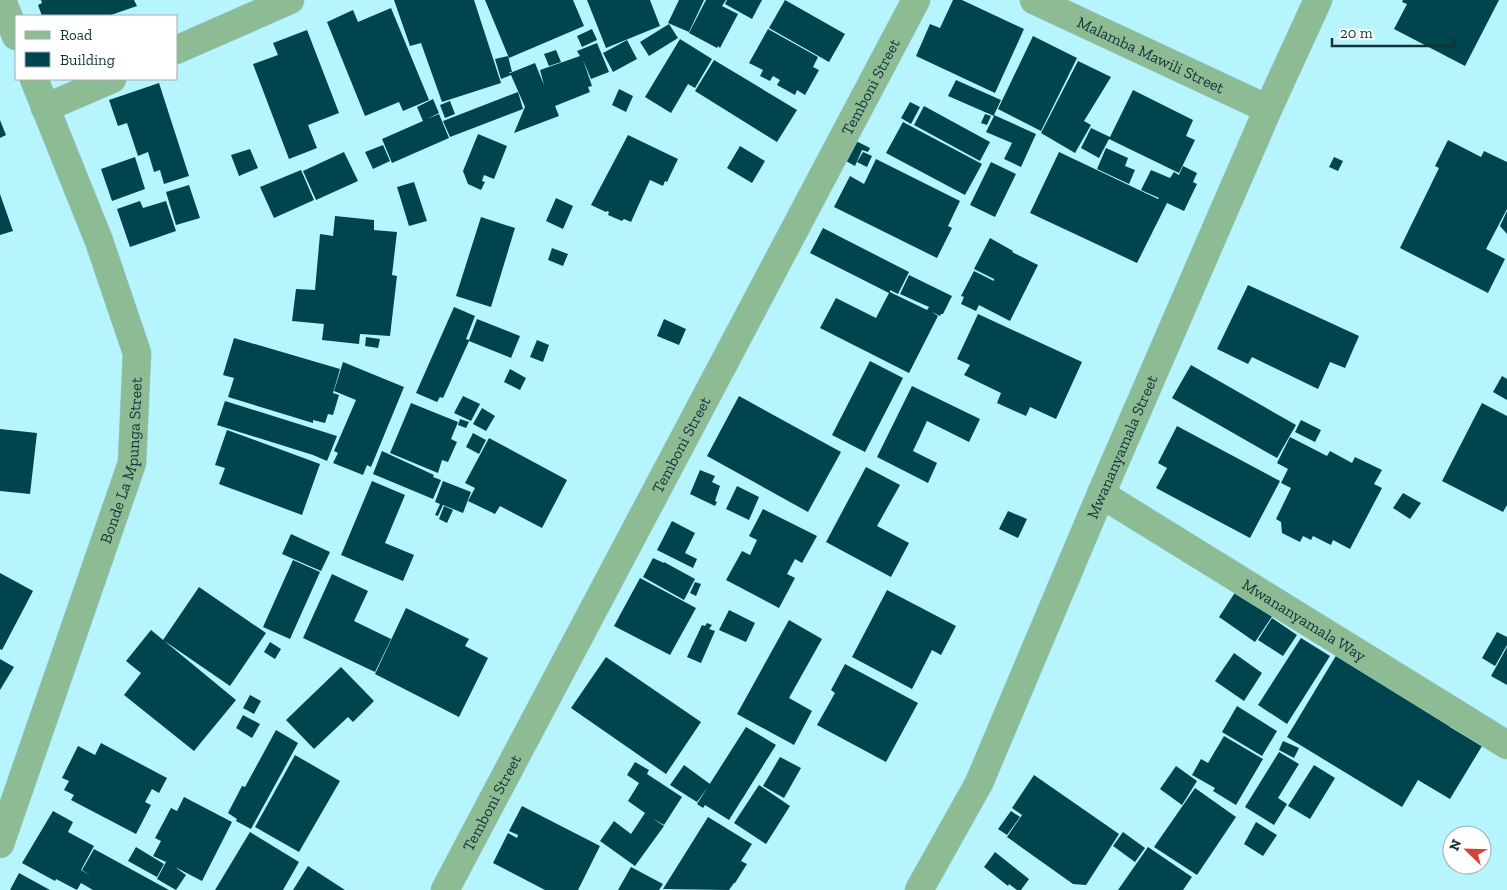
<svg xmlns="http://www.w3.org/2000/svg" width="1507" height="890" font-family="'Zilla Slab',serif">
	<rect width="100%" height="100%" fill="#b6f4fe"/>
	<path fill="#00454e" d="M41,0H134L137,6L108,16H42L38,5L42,3Z
		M394,0H474L501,83L442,102L421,43L410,46Z
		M485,0H573L584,26L509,58Z
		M587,0H650L660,26L606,48Z
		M679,0H704L689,32L668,23Z
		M706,0H726L722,6L738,14L720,48L718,46L717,48L689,33Z
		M727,0H762L752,19L725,4Z
		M785,0L845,34L829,62L769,28Z
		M953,0H962L1024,29L995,93L916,56L930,24L940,28Z
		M1403,0H1499L1465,66L1394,29L1407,4L1402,2Z
		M391,8L429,100L403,111L399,102L365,116L327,22L353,10L358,22Z
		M669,24L678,38L649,56L640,42Z
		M592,29L597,40L582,47L577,36Z
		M768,29L818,57L813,67L819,70L805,95L797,90L795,95L777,85L780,80L773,76L770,81L760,76L763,70L749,63Z
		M307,30L339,113L308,125L317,148L289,159L253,64L278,55L273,43Z
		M1033,36L1077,58L1041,131L998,109Z
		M680,39L712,59L695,88L688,84L671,113L645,97Z
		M627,40L637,59L613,72L603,53Z
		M597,43L609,72L591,79L583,60L592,86L588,87L590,92L555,106L559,116L514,133L525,107L511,75L501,79L495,59L508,56L512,72H509L510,73L535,63L544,85L540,70L580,56L577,51Z
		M556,50L561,62L549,66L544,54Z
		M714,60L797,110L777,142L695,91Z
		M1078,61L1111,77L1084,121L1091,125L1075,153L1041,133Z
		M956,80L1001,100L994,115L1036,134L1021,167L1004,159L1012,143L986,132L994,116L948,96Z
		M159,83L189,176L164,184L160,170L154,172L148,152L138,156L127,123L118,126L109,100Z
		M619,89L633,96L626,112L612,105Z
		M1133,90L1193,120L1186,136L1195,140L1179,173L1109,139L1099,158L1081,148L1091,128L1110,137Z
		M518,92L523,109L450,137L443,121Z
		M433,99L439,113L427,119L439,114L449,138L392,163L382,139L423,121L417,107Z
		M450,101L455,114L445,118L440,105Z
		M910,102L920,107L911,124L901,118Z
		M924,106L990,142L980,161L914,125Z
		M985,114L991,116L987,125L981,123Z
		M0,120L6,135L0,138Z
		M903,122L982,164L965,195L886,153Z
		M478,134L507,146L494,179L484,175L482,181L485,182L481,190L468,184L463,171Z
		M628,135L678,159L667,182L665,181L663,186L650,180L631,222L624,219L622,221L608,215L609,212L607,211L606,212L591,205Z
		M854,140L870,148L868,152L862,150L855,166L844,160Z
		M1448,140L1481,157L1484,151L1507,162V209L1486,249L1505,259L1488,293L1400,248L1439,168L1435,166Z
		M383,145L390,161L373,169L365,152Z
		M740,146L765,161L752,183L727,168Z
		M1106,148L1128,158L1125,166L1135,170L1129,184L1097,169Z
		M250,149L258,168L239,176L231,155Z
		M344,152L358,181L316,200L303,171Z
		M863,152L872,156L867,167L857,162Z
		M1059,152L1158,199L1159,198L1141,190L1151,170L1170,178L1174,172L1179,175L1183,166L1197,173L1193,182L1197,184L1184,211L1167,203L1137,263L1030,213Z
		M135,157L145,189L112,201L101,169Z
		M1334,157L1343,161L1338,171L1329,167Z
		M876,159L960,201L948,226L952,228L937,258L834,207L850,176L864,184Z
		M991,162L1016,174L995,217L970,205Z
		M301,170L314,200L274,218L260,187Z
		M414,182L427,221L409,226L397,187Z
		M189,185L200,218L176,225L166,192Z
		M0,194L13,231L0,235Z
		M556,198L573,206L563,229L546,221Z
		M140,201L143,208L166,201L176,231L130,247L117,209Z
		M1507,211V234L1500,226Z
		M335,216L374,220V230L397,232L392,275L397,276L390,336L360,334L359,344L322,340L324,324L292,321L296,289L315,290L320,234L333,236Z
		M481,217L515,228L491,307L456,296Z
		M823,228L909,272L898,294L890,290V292L896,295L927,310L929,307L900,294L909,275L952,296L943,314H941L940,316L932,312L938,316L909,373L820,328L836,298L876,318L889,293L810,253Z
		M990,238L1013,251L1012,252L1038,265L1010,321L979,305L976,311L961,304L964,297L961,296L974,271L994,281V279L974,269Z
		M552,248L568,254L563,266L548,260Z
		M1248,285L1359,336L1345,368L1330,362L1318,389L1252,357L1248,364L1217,349Z
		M454,307L475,316L466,339L469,340L477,319L520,336L511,358L469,341L443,398L440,397L437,402L416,393Z
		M978,314L1082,362L1056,419L1030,407L1026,416L997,403L1001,393L964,375L970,365L957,359Z
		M664,319L686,329L679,345L657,336Z
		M366,337L380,339L378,348L365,346Z
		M234,338L340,369L333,393L339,395L333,415L328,414L325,423L313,420V423L228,397L234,378L223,375Z
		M537,340L549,345L543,362L530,357Z
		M870,361L903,378L865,452L832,435Z
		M343,362L404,387L371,467L367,465L363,475L333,463L338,453L334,451L356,400L334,391Z
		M1191,365L1296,425L1277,458L1172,398Z
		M510,369L526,378L520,390L504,382Z
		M1502,376L1507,379V400L1493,392Z
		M912,386L980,419L969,442L927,421L913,451L937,463L928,483L877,457Z
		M463,396L480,404L471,421L454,413Z
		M739,396L841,452L808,512L707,456Z
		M225,401L337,436L327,461L313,455L217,425Z
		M411,403L458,422L451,439L457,442L448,462L442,460L438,473L390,453Z
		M1482,403L1507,416V505L1503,512L1442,481Z
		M482,408L495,416L486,431L473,424Z
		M460,419L469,422L466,428L458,425Z
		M1301,420L1321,430L1315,442L1295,432Z
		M1177,426L1280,481L1250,538L1156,488L1167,468L1158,463Z
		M0,429L37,433L30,494L0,491Z
		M227,430L320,464L302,515L219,484L225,468L215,465Z
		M473,433L486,440L479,454L466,447Z
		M1290,437L1327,456L1330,451L1352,463L1355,457L1382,470L1374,484L1382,488L1350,549L1333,540L1331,545L1313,536L1311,540L1303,536L1300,542L1282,533L1281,522L1276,519L1291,488L1281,483L1288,469L1277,463Z
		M489,438L567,480L542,528L500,506L495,514L468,501L475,488L465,483Z
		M382,451L434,475L433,477L441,480L433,499L373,474Z
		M866,467L900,485L877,526L909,543L891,577L826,542Z
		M700,470L715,476L712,482L720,486L715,501L717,502L715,506L690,494Z
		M372,481L405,495L385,543L414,555L403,581L341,555Z
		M443,481L471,492L463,513L443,505L438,516L435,515L440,504L435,502Z
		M737,486L759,497L749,520L726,509Z
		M1403,493L1421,503L1410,519L1393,508Z
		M444,506L453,510L447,523L439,519Z
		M763,509L817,536L802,563L795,559L787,574L795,578L779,608L726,580L742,551L750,555L757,540L749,536Z
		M1008,511L1027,519L1018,538L999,529Z
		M672,521L695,533L685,553L697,559L693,568L657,550Z
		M291,534L330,552L321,571L282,554Z
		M653,558L664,563V562L695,579L684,600L643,577Z
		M293,560L320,572L290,639L263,627Z
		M0,573L33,591L2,650L0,649Z
		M332,574L368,591L354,621L391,639L375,672L303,638Z
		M640,578L696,608L670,655L614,626Z
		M695,582L701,584L696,596L690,593Z
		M199,587L266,633L230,686L163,640Z
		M887,590L956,626L941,655L932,650L912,689L852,657Z
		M1236,591L1273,615L1255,642L1219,617Z
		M406,608L469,639L465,646L488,658L459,717L375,674Z
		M729,610L755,623L746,642L719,630Z
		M1272,618L1297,635L1283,656L1258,640Z
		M789,620L822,639L789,698L812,711L794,745L737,714Z
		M707,623L712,625L709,629L715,631L701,663L687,657L702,625L705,626Z
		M151,630L236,700L194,751L124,695L141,673L126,661Z
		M1497,632L1507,637V645L1495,666L1482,658Z
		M1301,638L1330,656L1287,724L1258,705Z
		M270,642L281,649L275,659L264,652Z
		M1507,647V685L1491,676Z
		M1234,653L1262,673L1244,701L1215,681Z
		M1337,654L1452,723L1450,727L1482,746L1450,799L1418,780L1402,807L1287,737Z
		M606,657L701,722L666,774L571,708Z
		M0,659L14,667L0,690Z
		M845,664L918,703L886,762L817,725L835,693L831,690Z
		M341,667L374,701L353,722L348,717L314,749L286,720Z
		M250,695L261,701L254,714L243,708Z
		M1237,706L1277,731L1262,756L1222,732Z
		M243,715L260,724L252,738L236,728Z
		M746,727L776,745L729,820L705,805L703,808L697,804Z
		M276,730L298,743L251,829L236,821L237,819L228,813L242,786L245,787Z
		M1224,736L1263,759L1236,805L1213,791L1215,788L1192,775L1201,759L1208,763Z
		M1283,741L1299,748L1294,758L1279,750Z
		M101,743L167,778L159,793L152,789L145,802L151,805L136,834L71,800L74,795L64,790L69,781L62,778L78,746L95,755Z
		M1279,752L1299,764L1278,798L1287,804L1274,825L1245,807Z
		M295,755L340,781L299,852L255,827Z
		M780,757L801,768L784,798L763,786Z
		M635,762L649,770L647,774L682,797L664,825L652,818L664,826L635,866L600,841L614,821L631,834L645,813L628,801L639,783L627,775Z
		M684,765L710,784L697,802L670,785Z
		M1314,765L1335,778L1310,819L1288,806Z
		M1176,766L1197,781L1182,805L1160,789Z
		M1034,775L1119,834L1086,885L1073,884L1007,837L1022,815L1012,808Z
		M759,785L790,806L766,844L734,823Z
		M1195,788L1236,817L1197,875L1154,847Z
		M184,797L232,822L202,881L175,867L186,875L176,890L157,879L166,862L153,856L161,841L155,838L171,808L177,811Z
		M522,806L600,846L578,890H545L493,863L508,833L517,838L518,835L509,831Z
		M53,811L73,822L68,832L94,846L81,870L91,876L82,870L94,849L169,890H93L81,883L77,890L56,879L55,881L22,863Z
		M1011,811L1020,817L1007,835L998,829Z
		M708,817L752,844L741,861L747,864L735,883H734L729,890L663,889Z
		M1256,822L1277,835L1263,856L1244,844Z
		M250,832L299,862L283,890H215Z
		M1123,832L1145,848L1135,862L1113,846Z
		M136,847L164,864L157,877L128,861Z
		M1148,847L1192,877L1183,890H1118Z
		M995,852L1029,879L1021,890H1017L1009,884L1008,886L984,867Z
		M308,866L345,890H293Z
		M631,867L663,884L659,890H618Z
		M19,873L50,890H10Z"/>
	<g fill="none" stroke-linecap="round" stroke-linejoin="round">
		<defs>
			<g id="minor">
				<path d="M2,0L16,36"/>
				<path id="s1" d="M1034,0L1268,109"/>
				<path d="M176,50L290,0"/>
				<path d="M45,108L112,79"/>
				<path id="s2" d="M1101,494L1507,745"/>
				<path id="s3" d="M0,844L132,463L137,353L99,241L34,79"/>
				<path id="s4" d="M445,890L916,0"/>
				<path id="s5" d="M919,890L979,783L1101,494L1268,109L1318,0"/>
			</g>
		</defs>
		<use href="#minor" stroke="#98d1db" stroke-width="29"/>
		<use href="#minor" stroke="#8cbb94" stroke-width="28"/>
	</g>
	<g text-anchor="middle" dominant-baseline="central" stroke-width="5" stroke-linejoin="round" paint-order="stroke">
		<g font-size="16" fill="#123339" stroke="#fff">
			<text stroke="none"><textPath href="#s1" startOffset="129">Malamba Mawili Street</textPath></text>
			<text stroke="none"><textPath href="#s4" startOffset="909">Temboni Street</textPath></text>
			<text stroke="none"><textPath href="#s4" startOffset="504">Temboni Street</textPath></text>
			<text stroke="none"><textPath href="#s5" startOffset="488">Mwananyamala Street</textPath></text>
			<text stroke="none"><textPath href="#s3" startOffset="404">Bonde La Mpunga Street</textPath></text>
			<text stroke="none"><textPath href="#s2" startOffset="239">Mwananyamala Way</textPath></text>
			<text stroke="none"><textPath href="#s4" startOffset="99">Temboni Street</textPath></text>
		</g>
	</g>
	<rect x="15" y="15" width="162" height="65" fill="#ffffff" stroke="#a0adb0"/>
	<rect x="25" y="31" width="25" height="8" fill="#8cbb94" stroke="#a0adb0"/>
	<text x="60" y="40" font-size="15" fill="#123339">Road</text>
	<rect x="25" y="52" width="25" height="15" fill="#00454e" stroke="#a0adb0"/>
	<text x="60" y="65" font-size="15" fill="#123339">Building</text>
	<g transform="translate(1467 850) rotate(293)"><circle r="24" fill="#ffffff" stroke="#a0adb0"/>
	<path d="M0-4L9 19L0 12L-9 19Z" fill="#d24536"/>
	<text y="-8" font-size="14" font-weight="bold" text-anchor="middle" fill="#123339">N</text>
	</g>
	<path d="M1332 38v8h122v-8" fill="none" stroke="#123339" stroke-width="2.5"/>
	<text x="1340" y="38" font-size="15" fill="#123339" stroke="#ffffff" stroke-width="4" paint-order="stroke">20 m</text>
</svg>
